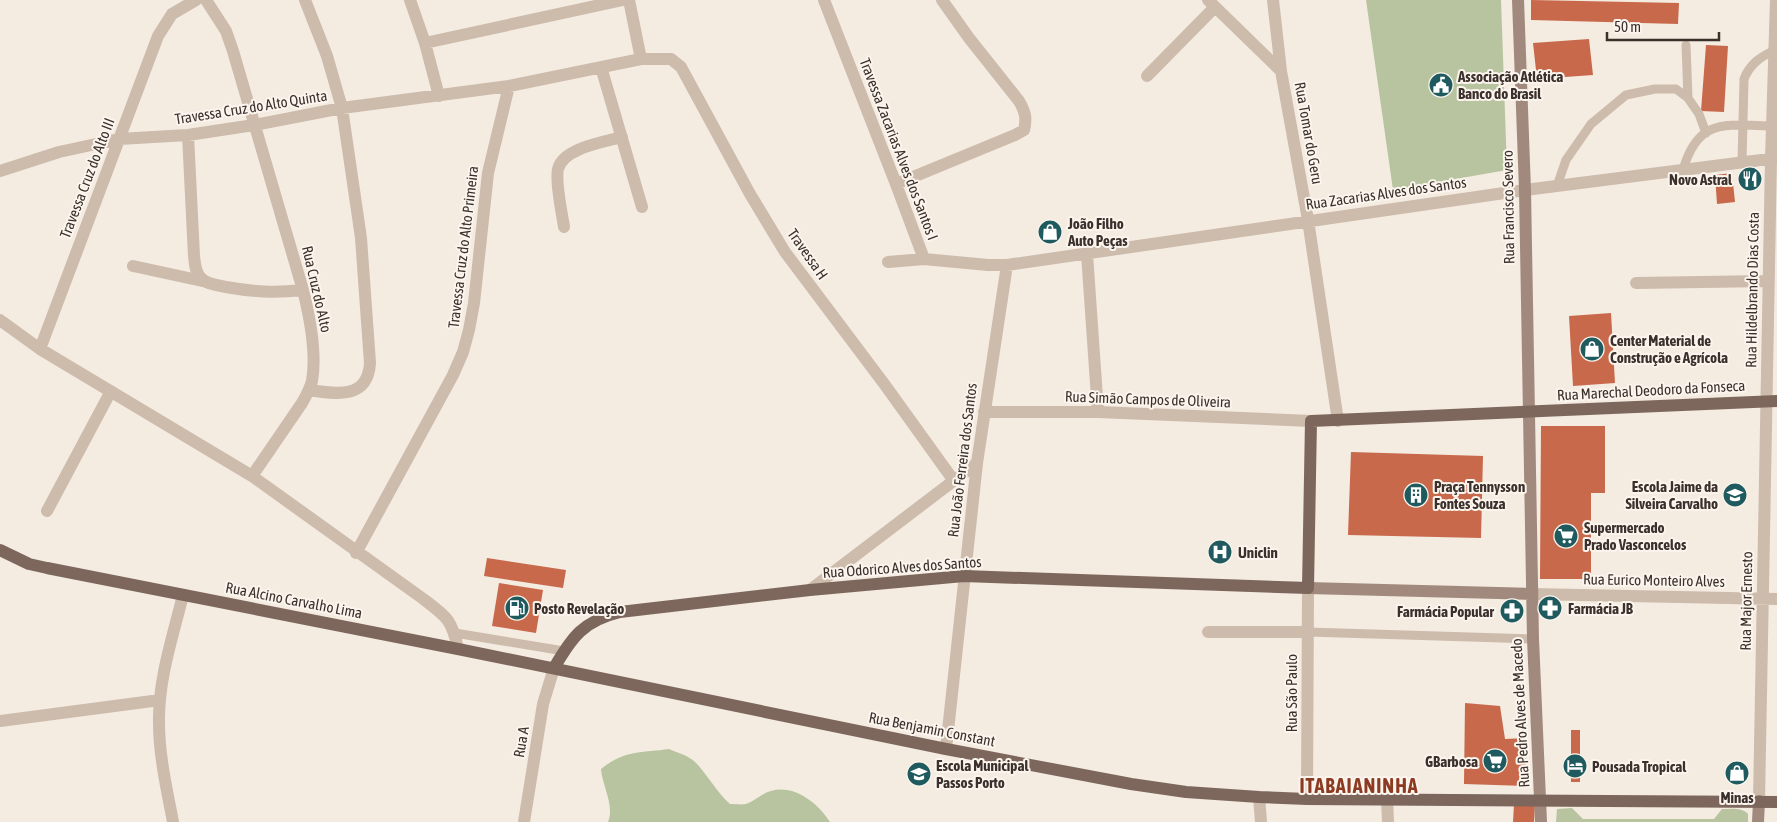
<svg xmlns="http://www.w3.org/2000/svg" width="1777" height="822" font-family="'Asap Condensed',sans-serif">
	<rect width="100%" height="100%" fill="#f4ebe1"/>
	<path fill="#b8c4a0" d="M1366,0H1501L1507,170L1393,190Z
		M669,749C678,753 687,755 694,761C706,772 716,792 730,804C735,804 742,805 746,804C755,801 762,793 771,791C794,784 818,803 830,822H608C615,806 602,785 601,769C624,750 641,753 669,749Z
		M1572,808L1583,819H1714L1722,809C1731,809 1742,807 1748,814V822H1556L1557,809Z"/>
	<path fill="#c8694b" d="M1531,0L1679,3L1678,24L1531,20Z
		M1589,39L1593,75L1537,79L1533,43Z
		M1706,45L1728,46L1724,112L1701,111Z
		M1732,173L1735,202L1717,204L1715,175Z
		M1611,313L1615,383L1573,386L1569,316Z
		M1541,426H1605V493H1591V579H1540Z
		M1351,452L1483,456L1481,538L1348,535Z
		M487,558L566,570L563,588L484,576Z
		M499,583L543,590L536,633L492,626Z
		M1465,703L1500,706L1505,739L1525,738L1526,786L1464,784Z
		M1571,730H1580V782H1571Z
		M1514,804L1535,805L1534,822H1513Z"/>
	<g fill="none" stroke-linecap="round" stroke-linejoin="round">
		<path stroke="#cdbbac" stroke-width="9" d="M1686,45L1688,98
			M1742,163L1744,79C1750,64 1760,57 1775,50
			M1683,170C1698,117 1726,125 1772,126
			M1557,186L1566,160L1591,124L1626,95L1655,89H1676L1688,98L1699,114L1706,133
			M1308,632L1533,639
			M455,633L564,651"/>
		<path stroke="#cdbbac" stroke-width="12" d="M206,0L226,31L233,51L303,290C310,318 317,353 312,381C310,389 306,396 302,403L252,476
			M305,0L327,56L342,108L361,238L370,363C368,400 335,394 309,390
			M410,0L425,43L439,96
			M629,0L641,59
			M824,0L896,184L924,259
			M1208,0L1281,71
			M1273,0L1281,71L1308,220L1338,421
			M425,43L623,0
			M601,67L642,207
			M1147,76L1215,7
			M188,135L194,256C195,264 195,272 201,278C207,285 218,285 226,287C254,292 275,293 303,290
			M0,171L59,152L119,139L188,135L254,125L342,108L509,86L641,59H671L681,67L750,194L785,252L885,385L954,481
			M896,184L1015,135L1024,130C1027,118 1025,111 1019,101L969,38L942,0
			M564,227C562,213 555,182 558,169C563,148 604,142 622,137
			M1087,254L1098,412
			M888,262L924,259L988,265H1007L1525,190L1777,158
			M133,266L207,282
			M1636,283L1768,281
			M0,320L40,349L252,476L422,598C446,616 452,619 458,649
			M40,349L158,36L172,14L196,0
			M984,412H1098L1311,421
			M47,511L111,391
			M356,553L453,375L463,352L469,330L474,303L488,173L509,86
			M810,590L977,463
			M1531,594L1777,599
			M1208,632H1308
			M0,721L160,700
			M946,749L977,463L1007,265
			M1259,797L1261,822
			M1307,799L1308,588
			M1387,799L1388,822
			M1759,801L1771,159L1776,0
			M173,822C167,790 159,756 159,723C158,680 173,636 183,595
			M524,822L543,704L554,668"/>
		<path stroke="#a18a7d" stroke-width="12" d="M1518,0L1525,190L1533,639L1541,822
			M1308,588L1531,594
			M1758,822L1759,801"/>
		<path stroke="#7d675c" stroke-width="12" d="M0,550L29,564L47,568L458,649L946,749L1131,784L1186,792L1259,797L1307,799L1777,802
			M554,668C572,637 583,621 620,612L810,590L964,576L1308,588L1311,421L1777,401"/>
	</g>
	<defs>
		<symbol id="civic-disc" viewBox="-11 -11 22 22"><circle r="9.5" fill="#1f5a5e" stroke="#fbf5ee"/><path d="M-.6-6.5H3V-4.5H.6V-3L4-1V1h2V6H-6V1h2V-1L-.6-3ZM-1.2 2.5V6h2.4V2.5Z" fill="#fff"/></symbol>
		<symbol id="restaurant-disc" viewBox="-11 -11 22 22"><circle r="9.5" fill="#1f5a5e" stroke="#fbf5ee"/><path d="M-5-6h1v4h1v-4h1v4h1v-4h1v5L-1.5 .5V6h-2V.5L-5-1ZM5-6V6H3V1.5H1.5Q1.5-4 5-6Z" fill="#fff"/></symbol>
		<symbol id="shop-disc" viewBox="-11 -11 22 22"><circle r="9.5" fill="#1f5a5e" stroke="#fbf5ee"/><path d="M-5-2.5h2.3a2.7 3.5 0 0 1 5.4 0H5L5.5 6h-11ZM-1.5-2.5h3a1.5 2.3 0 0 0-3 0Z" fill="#fff"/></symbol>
		<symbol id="building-disc" viewBox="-11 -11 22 22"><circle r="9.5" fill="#1f5a5e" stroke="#fbf5ee"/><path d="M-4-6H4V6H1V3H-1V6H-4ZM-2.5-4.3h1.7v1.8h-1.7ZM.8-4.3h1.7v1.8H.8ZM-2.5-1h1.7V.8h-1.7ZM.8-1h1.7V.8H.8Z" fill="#fff"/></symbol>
		<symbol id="school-disc" viewBox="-11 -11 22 22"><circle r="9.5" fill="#1f5a5e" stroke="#fbf5ee"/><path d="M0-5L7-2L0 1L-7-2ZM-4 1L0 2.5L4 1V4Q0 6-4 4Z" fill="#fff"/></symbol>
		<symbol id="supermarket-disc" viewBox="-11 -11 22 22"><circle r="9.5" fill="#1f5a5e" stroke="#fbf5ee"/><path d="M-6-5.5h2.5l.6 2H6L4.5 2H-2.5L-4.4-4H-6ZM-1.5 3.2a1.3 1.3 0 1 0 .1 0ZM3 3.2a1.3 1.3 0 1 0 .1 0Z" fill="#fff"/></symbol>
		<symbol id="hospital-disc" viewBox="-11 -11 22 22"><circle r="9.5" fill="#1f5a5e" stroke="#fbf5ee"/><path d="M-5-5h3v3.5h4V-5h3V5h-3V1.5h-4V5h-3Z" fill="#fff"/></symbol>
		<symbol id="fuel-disc" viewBox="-11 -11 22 22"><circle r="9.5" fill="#1f5a5e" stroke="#fbf5ee"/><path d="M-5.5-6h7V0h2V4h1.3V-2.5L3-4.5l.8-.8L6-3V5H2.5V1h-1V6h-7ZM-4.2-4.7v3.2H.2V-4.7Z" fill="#fff"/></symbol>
		<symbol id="pharmacy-disc" viewBox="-11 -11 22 22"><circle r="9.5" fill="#1f5a5e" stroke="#fbf5ee"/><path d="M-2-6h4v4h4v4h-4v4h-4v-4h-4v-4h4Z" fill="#fff"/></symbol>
		<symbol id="hotel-disc" viewBox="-11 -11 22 22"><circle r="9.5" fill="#1f5a5e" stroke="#fbf5ee"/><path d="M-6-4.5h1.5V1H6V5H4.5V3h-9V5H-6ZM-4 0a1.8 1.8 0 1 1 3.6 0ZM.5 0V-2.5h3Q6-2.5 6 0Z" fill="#fff"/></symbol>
	</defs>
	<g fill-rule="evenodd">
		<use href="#civic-disc" x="1427" y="71" width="28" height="28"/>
		<use href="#restaurant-disc" x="1736" y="165" width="28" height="28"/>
		<use href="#shop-disc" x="1036" y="218" width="28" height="28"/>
		<use href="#shop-disc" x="1578" y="335" width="28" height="28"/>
		<use href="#building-disc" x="1402" y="481" width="28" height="28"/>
		<use href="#school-disc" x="1721" y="481" width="28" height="28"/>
		<use href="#supermarket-disc" x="1552" y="522" width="28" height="28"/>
		<use href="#hospital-disc" x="1206" y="538" width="28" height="28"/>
		<use href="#fuel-disc" x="503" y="594" width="28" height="28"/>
		<use href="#pharmacy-disc" x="1536" y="594" width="28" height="28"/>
		<use href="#pharmacy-disc" x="1498" y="597" width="28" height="28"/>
		<use href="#supermarket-disc" x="1481" y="747" width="28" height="28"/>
		<use href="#hotel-disc" x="1561" y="752" width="28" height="28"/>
		<use href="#shop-disc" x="1723" y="759" width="28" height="28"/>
		<use href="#school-disc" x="905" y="760" width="28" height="28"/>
	</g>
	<g text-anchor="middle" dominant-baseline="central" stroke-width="4" stroke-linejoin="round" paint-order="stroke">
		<g font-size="15" font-weight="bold" fill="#3b302b" stroke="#fbf5ee" text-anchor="start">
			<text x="1458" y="76">Associação Atlética<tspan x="1458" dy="17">Banco do Brasil</tspan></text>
			<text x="1732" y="179" text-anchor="end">Novo Astral</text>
			<text x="1068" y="223">João Filho<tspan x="1068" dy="17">Auto Peças</tspan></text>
			<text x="1610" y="340">Center Material de<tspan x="1610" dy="17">Construção e Agrícola</tspan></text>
			<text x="1434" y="486">Praça Tennysson<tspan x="1434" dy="17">Fontes Souza</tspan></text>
			<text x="1718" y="486" text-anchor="end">Escola Jaime da<tspan x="1718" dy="17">Silveira Carvalho</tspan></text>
			<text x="1584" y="527">Supermercado<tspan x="1584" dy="17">Prado Vasconcelos</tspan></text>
			<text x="1238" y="552">Uniclin</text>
			<text x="534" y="608">Posto Revelação</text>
			<text x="1568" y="608">Farmácia JB</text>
			<text x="1494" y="611" text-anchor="end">Farmácia Popular</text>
			<text x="1478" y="761" text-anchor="end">GBarbosa</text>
			<text x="936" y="765">Escola Municipal<tspan x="936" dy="17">Passos Porto</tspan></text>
			<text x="1592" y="766">Pousada Tropical</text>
			<text x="1737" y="797" text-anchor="middle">Minas</text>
		</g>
		<g font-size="15" fill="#3b302b" stroke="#fbf5ee">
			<text transform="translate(251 107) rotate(-9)">Travessa Cruz do Alto Quinta</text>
			<text transform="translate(1309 133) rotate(80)">Rua Tomar do Geru</text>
			<text transform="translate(899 149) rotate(69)">Travessa Zacarias Alves dos Santos I</text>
			<text transform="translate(87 178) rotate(-69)">Travessa Cruz do Alto III</text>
			<text transform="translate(1386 193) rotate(-8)">Rua Zacarias Alves dos Santos</text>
			<text transform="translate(1508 207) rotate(-91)">Rua Francisco Severo</text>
			<text transform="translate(463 247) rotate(-83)">Travessa Cruz do Alto Primeira</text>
			<text transform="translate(808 254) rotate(55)">Travessa H</text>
			<text transform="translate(317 289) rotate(77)">Rua Cruz do Alto</text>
			<text transform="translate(1752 290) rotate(-89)">Rua Hildelbrando Dias Costa</text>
			<text transform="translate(1651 390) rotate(-3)">Rua Marechal Deodoro da Fonseca</text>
			<text transform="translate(1148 399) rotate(2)">Rua Simão Campos de Oliveira</text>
			<text transform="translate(962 460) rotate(-83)">Rua João Ferreira dos Santos</text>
			<text transform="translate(902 567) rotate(-4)">Rua Odorico Alves dos Santos</text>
			<text transform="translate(1654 580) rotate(1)">Rua Eurico Monteiro Alves</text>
			<text transform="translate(294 600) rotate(11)">Rua Alcino Carvalho Lima</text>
			<text transform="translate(1746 601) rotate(-89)">Rua Major Ernesto</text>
			<text transform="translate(1291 693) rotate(-90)">Rua São Paulo</text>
			<text transform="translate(1520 713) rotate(-93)">Rua Pedro Alves de Macedo</text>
			<text transform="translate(932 729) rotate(11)">Rua Benjamin Constant</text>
			<text transform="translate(521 742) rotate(-80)">Rua A</text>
		</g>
		<g font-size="20" font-weight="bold" letter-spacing="1" fill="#8c3b22" stroke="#fbf5ee">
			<text x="1359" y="785">ITABAIANINHA</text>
		</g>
	</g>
	<path d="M1607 32v8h112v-8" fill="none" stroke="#3b302b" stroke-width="2.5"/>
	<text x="1614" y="32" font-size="15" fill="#3b302b" stroke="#fbf5ee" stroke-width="4" paint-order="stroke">50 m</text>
</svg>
